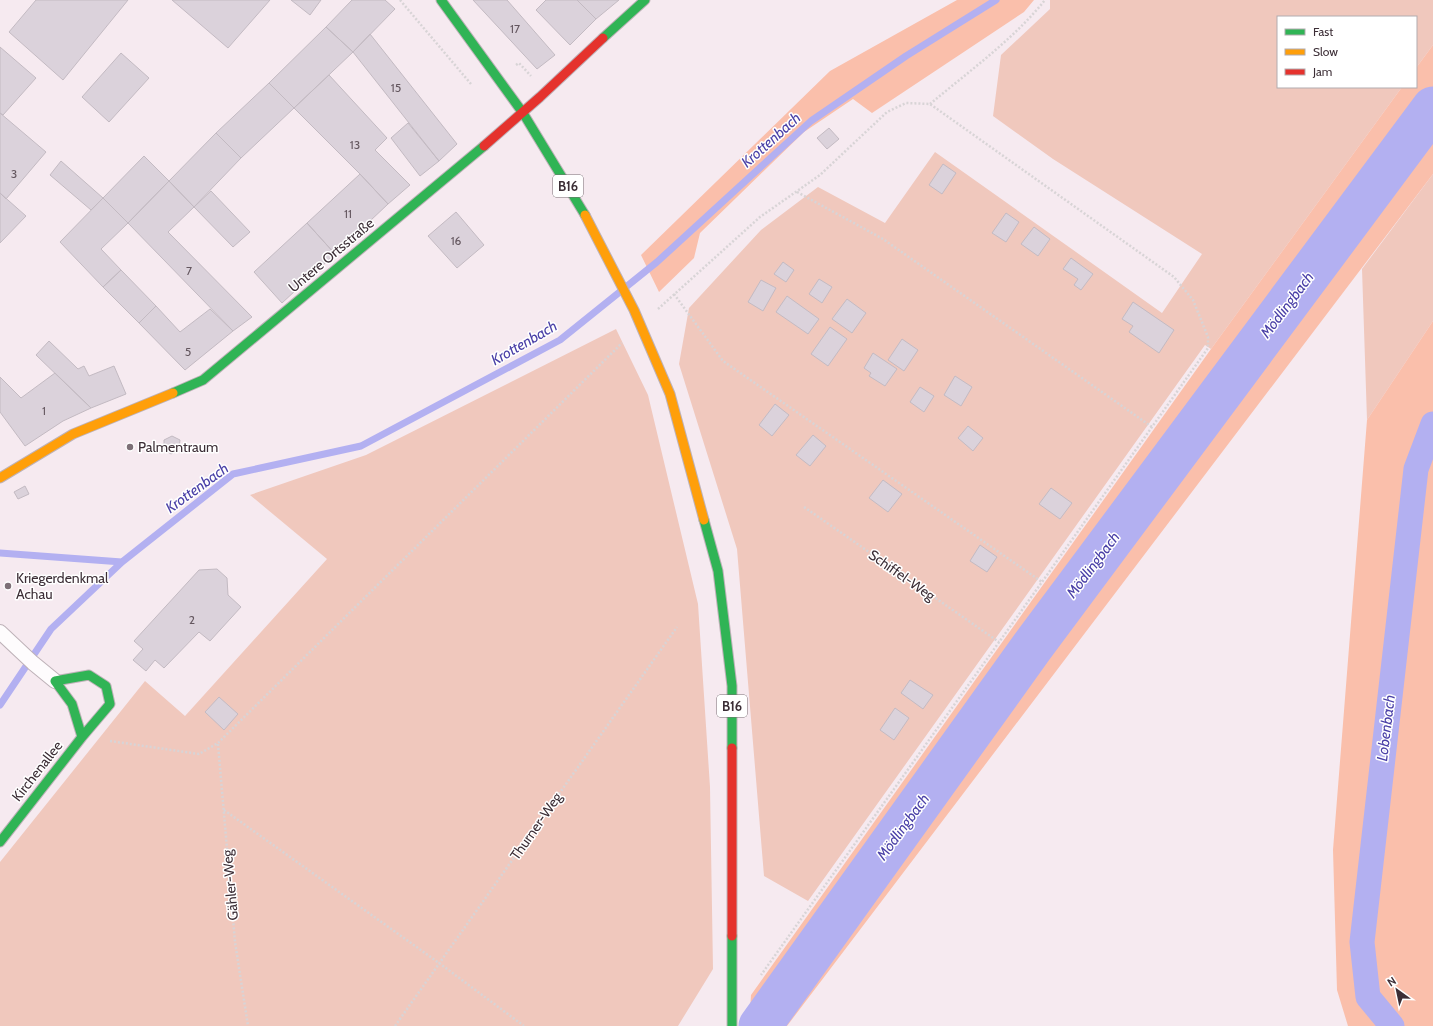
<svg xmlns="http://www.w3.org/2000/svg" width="1433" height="1026" font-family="Cabin,sans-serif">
	<rect width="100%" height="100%" fill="#f6eaf0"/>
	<path fill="#f0c8bd" d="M1050,0H1433V45L1416,68V17H1278V87H1402L1211,349L1205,345L808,901L764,876L737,549L679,364L689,308L761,230L818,187L885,223L935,152L1162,313L1202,254L1053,159L993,116L1001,55L1050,9Z
		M1433,174V321L1367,420L1362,269Z
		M616,329L648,395L698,604L710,787L713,969L678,1026H0V862L145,681L185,716L327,559L250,495L366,455Z"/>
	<path fill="#fabfab" d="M957,0H1034L1024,12L872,113L853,99L804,132L700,233L694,258L659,292L641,255L830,71Z
		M1433,45V174L787,1026H749L751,995L1211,349L1402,87H1416V68Z
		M1433,321V1026H1348L1337,990L1333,850L1367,420Z"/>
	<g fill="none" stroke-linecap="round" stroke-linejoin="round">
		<path stroke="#b3b0f1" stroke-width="7" d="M0,553L122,562L233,474L361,446L560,340L657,262L811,121L906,56L996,0
			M0,705L51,629L122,562"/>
		<path stroke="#b3b0f1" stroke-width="25" d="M1392,1026L1368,997L1362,942L1416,469L1433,424"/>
		<path stroke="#b3b0f1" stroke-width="43" d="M760,1026L1032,647L1433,108"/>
	</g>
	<path fill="#dbd2db" stroke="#c3bac2" d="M36,0H128L63,80L9,32Z
		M172,0H270L228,48Z
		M291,0H321L310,15Z
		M352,0H385L395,9L353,52L326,27Z
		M473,0H507L555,55L537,69Z
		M546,0H577L596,19L570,45L536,10Z
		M577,0H619L596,19Z
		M326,27L353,52L294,108L269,83Z
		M370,34L457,144L439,161L353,52Z
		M0,47L36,78L3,115L0,113Z
		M121,53L149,78L109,122L82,97Z
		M329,75L387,138L375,150L410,185L388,204L360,174L294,108Z
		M269,83L294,108L241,158L216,133Z
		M0,113L46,152L6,199L0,193Z
		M408,123L439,161L420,176L391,138Z
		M829,128L839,139L827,149L817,138Z
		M216,133L241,158L194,207L169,181Z
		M144,156L169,181L128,223L103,198Z
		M61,161L103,198L91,210L50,175Z
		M943,164L956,173L942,194L929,185Z
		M360,174L388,204L335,254L307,223Z
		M169,181L194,207L168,232L252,317L233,331L128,223Z
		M211,191L250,232L233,247L194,207Z
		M0,193L26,216L0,243Z
		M103,198L128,223L101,249L121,270L103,287L60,242Z
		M456,212L484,245L457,268L428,236Z
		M1006,213L1019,222L1006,242L992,233Z
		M307,223L335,254L282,303L254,272Z
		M1034,227L1050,239L1038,256L1021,244Z
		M1071,258L1093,274L1081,290L1074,285L1078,279L1063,269Z
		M783,262L794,270L786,282L774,274Z
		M121,270L156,306L139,323L103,287Z
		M819,279L832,287L822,303L809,294Z
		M761,280L776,288L763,311L748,302Z
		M787,296L819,319L808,334L776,312Z
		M847,299L866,313L852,333L832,319Z
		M1133,302L1174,330L1159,353L1129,332L1133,326L1122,319Z
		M156,306L180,332L210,309L233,331L185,370L139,323Z
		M830,327L847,339L828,366L811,354Z
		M902,339L918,350L904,371L888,360Z
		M49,341L78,369L84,366L89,376L114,366L126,394L91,408L36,355Z
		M873,353L897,369L885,386L869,376L871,373L864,368Z
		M55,373L91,408L63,421L25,446L0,412V377L21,398Z
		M955,376L972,387L961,406L944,395Z
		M920,387L934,396L924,412L910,402Z
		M775,404L789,415L772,436L759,425Z
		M968,426L983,438L973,451L958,438Z
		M813,435L826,446L810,466L796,455Z
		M172,436L180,440L179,449L171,454L164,449V440Z
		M883,480L902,494L888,512L869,498Z
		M25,486L29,494L18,499L14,492Z
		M1051,488L1072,503L1060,519L1039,504Z
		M980,545L997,557L987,572L970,561Z
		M217,569L227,578L228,595L241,607L210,641L199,632L164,668L155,660L146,671L133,660L143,649L134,641L199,570Z
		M910,680L933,695L923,709L901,693Z
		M219,697L238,714L224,730L205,712Z
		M895,708L909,718L894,740L880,730Z"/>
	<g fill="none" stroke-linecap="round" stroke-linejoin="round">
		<defs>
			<path id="lane" d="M0,632L33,663L55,681"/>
			<path id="fast" d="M441,0L523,113L585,215
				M603,38L645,0
				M173,393L203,380L484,146
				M704,520L718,571L732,686V748
				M0,842L82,737L110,704L106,686L89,675L55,681L72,704L82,737
				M732,936V1026"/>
			<path id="slow" d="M585,215L634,310L670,394L704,520
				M0,478L73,434L173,393"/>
			<path id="jam" d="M484,146L540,97L603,38
				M732,748V936"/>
		</defs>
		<use href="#lane" stroke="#beb2b8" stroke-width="16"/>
		<use href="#fast" stroke="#beb2b8" stroke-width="11"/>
		<use href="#slow" stroke="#beb2b8" stroke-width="11"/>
		<use href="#jam" stroke="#beb2b8" stroke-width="11"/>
		<path stroke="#d8d4d6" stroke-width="2.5" stroke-dasharray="2 2" stroke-linecap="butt" d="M400,0L471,84
			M516,65L519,63L531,76
			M930,104C968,72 1014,39 1045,0
			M797,192L883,239L1152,427
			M674,294L723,361L1042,582
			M658,309L760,217L820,175L887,112L906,103L930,104L1174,277L1193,300L1208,337V348L1042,582L761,975
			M804,507L999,642
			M110,741L199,754L218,743L622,343
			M218,744L235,942L248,1026
			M224,810L439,963L524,1026
			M395,1026L677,627"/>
		<use href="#lane" stroke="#fefcfd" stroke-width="14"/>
		<use href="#fast" stroke="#30b455" stroke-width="9"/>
		<use href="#slow" stroke="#ff9f0a" stroke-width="9"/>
		<use href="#jam" stroke="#e5322d" stroke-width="9"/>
	</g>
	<g fill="#7d7077" stroke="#fff" stroke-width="1.5">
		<circle cx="130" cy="447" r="4"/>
		<circle cx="8" cy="586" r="4"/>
	</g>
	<g text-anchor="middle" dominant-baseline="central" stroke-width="3" stroke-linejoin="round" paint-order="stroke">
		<g font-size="12" fill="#64575f">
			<text x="515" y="28">17</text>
			<text x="396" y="87">15</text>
			<text x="355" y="144">13</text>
			<text x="14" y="173">3</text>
			<text x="348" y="213">11</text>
			<text x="456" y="240">16</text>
			<text x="189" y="270">7</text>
			<text x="188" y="351">5</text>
			<text x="44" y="410">1</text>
			<text x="192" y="619">2</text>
		</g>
		<g fill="#fff" stroke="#766d72" stroke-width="1">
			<rect x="553" y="175" width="30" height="22" rx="3"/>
			<rect x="717" y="695" width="30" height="22" rx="3"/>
		</g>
		<g font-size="13" font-weight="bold" fill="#3c2e36">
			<text x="568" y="186">B16</text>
			<text x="732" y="706">B16</text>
		</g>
		<g font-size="14" fill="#3c2e36" stroke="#fff">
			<text transform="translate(331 255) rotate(-40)">Untere Ortsstraße</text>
			<text transform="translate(902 575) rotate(35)">Schiffel-Weg</text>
			<text transform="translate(37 771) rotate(-52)">Kirchenallee</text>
			<text transform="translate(536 826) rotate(-55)">Thurner-Weg</text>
			<text transform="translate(230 885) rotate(-95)">Gähler-Weg</text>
		</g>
		<g font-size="14" fill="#3c2e36" stroke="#fff" text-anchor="start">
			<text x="138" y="447">Palmentraum</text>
			<text x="16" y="578">Kriegerdenkmal<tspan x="16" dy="16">Achau</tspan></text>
		</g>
		<g font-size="15" font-style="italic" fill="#4a40a7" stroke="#fff">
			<text transform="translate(771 140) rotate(-42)">Krottenbach</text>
			<text transform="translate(1287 305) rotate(-53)">Mödlingbach</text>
			<text transform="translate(524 343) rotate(-30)">Krottenbach</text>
			<text transform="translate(197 488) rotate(-36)">Krottenbach</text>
			<text transform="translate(1093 565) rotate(-53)">Mödlingbach</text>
			<text transform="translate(1386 728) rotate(-83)">Lobenbach</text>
			<text transform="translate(903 827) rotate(-54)">Mödlingbach</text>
		</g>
	</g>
	<rect x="1277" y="16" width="140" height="72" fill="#ffffff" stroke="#b1abaf"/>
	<rect x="1285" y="29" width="20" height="6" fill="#30b455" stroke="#b1abaf"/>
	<text x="1313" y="36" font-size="12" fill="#3c2e36">Fast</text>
	<rect x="1285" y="49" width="20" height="6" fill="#ff9f0a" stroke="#b1abaf"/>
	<text x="1313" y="56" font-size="12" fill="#3c2e36">Slow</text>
	<rect x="1285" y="69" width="20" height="6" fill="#e5322d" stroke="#b1abaf"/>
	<text x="1313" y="76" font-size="12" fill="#3c2e36">Jam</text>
	<g transform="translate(1397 990) rotate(327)" stroke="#ffffff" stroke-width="3" paint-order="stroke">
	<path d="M0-3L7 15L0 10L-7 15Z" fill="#3c2e36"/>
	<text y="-6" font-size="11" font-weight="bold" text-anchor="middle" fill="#3c2e36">N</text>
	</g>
</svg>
